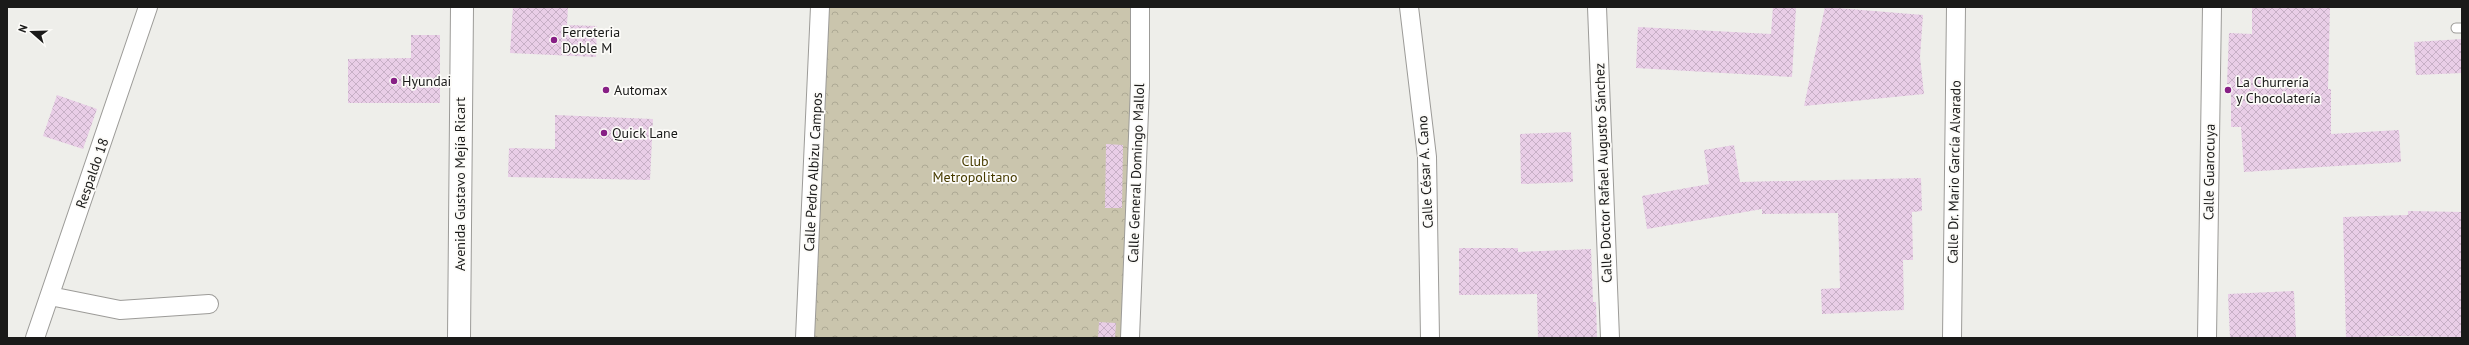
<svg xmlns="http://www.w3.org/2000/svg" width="2469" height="345" font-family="'PT Sans',sans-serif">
	<defs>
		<pattern id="park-crowns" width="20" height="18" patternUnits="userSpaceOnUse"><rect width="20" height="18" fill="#cac5ad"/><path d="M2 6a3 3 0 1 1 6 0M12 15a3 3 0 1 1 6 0" fill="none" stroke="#ada994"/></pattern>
		<pattern id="building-cross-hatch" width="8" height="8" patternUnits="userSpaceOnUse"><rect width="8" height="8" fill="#e9cee7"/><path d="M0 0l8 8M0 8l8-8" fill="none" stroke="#c7b0c6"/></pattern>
	</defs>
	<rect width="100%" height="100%" fill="#eeeeea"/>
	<path fill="url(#park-crowns)" d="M820,7H1140L1130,338H805Z"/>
	<path fill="url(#building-cross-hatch)" d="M513,7H568L567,25L597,26L596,57L510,53Z
		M1773,7H1796L1792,77L1636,68L1638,27L1771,34Z
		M1825,7L1923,15L1920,57L1924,94L1804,106Z
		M2252,7H2330L2328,89H2331V134L2399,130L2401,162L2244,172L2241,127H2231V84H2227L2229,33L2252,34Z
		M411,35H440V103H348V59L411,58Z
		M2462,39V73L2416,75L2414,42Z
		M57,95L97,109L83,149L43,136Z
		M555,115L653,119L650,180L508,177L509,148L555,149Z
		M1571,132L1573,182L1521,184L1520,134Z
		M1106,144L1123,145L1122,208H1105Z
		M1734,145L1740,182L1921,178L1922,211L1912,212L1913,260H1903L1904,310L1822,314L1821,289L1840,288L1838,213L1762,214V209L1647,229L1642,196L1709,184L1704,150Z
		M2408,211L2462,212V337L2391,336L2346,338L2343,217L2408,215Z
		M1459,248H1518V252L1591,249L1593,302H1596L1597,338H1538L1537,294L1459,295Z
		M2294,291L2296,338H2230L2228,294Z
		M1099,322L1116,323L1115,338H1098Z"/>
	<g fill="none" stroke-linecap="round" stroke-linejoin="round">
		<defs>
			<path id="service" d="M2456,28H2462"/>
			<path id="minor" d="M1409,7L1427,157L1430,338
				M1597,7L1610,338
				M50,296L120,310L209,304
				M35,338L148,7
				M805,338L820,7
				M1130,338L1140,86V7
				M1952,338L1956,7
				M2207,338L2212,7"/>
			<path id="tertiary" d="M459,338L462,7"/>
		</defs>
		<use href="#service" stroke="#9c9b98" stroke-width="11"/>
		<use href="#minor" stroke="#9c9b98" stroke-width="20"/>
		<use href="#tertiary" stroke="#9c9b98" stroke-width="24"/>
		<use href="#service" stroke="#fff" stroke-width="9"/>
		<use href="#minor" stroke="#fff" stroke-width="18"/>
		<use href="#tertiary" stroke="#fff" stroke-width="22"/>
	</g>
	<g fill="#871f85" stroke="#fcfbf8" stroke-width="1.5">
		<circle cx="554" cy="40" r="4"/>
		<circle cx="394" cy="81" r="4"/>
		<circle cx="606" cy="90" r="4"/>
		<circle cx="2228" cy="90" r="4"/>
		<circle cx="604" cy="133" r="4"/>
	</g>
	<g text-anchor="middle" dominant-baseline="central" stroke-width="3.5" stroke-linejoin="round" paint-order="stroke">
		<g font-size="14" fill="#1a1a19" stroke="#fcfbf8" text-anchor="start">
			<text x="562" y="32">Ferreteria<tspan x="562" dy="16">Doble M</tspan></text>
			<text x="402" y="81">Hyundai</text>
			<text x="2236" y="82">La Churrería<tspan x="2236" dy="16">y Chocolatería</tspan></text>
			<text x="614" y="90">Automax</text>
			<text x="612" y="133">Quick Lane</text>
		</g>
		<g font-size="14" fill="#473b00" stroke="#fcfbf8">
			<text x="975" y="161">Club<tspan x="975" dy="16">Metropolitano</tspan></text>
		</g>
		<g font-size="14" fill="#1a1a19" stroke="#fcfbf8">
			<text transform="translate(813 172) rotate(-87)">Calle Pedro Albizu Campos</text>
			<text transform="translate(1425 172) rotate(-93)">Calle César A. Cano</text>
			<text transform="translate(1954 172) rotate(-89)">Calle Dr. Mario García Alvarado</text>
			<text transform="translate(2209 172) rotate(-89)">Calle Guarocuya</text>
			<text transform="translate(92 173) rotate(-71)">Respaldo 18</text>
			<text transform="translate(1136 173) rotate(-88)">Calle General Domingo Mallol</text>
			<text transform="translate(1603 173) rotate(-92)">Calle Doctor Rafael Augusto Sánchez</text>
			<text transform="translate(460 184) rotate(-90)">Avenida Gustavo Mejía Ricart</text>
		</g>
	</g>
	<rect width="2469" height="345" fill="none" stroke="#1a1a19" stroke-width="16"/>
	<g transform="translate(32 32) rotate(290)" stroke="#fcfbf8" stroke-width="3" paint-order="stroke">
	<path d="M0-3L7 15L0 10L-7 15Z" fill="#1a1a19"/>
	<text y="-6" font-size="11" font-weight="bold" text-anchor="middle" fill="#1a1a19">N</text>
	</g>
</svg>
